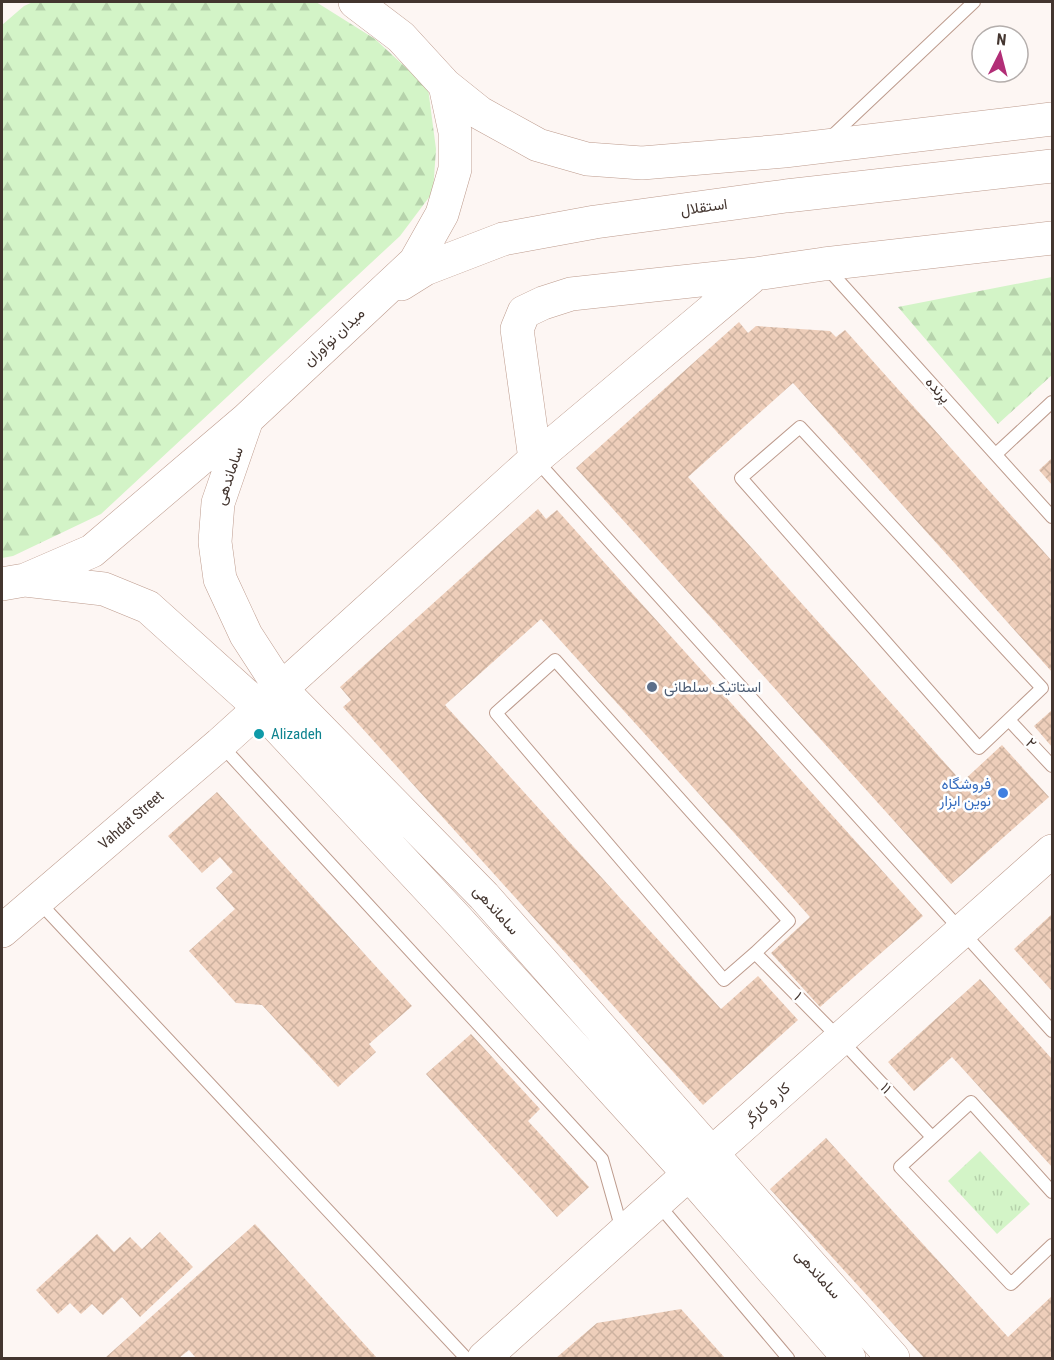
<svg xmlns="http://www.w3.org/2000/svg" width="1054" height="1360" font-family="'Roboto Condensed',Vazirmatn,sans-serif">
	<defs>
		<pattern id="grass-tufts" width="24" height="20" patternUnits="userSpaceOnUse" patternTransform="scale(1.5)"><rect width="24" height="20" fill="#d3f4c7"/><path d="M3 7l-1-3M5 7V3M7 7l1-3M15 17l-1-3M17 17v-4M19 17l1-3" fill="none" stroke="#b6d2ab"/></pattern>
		<pattern id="forest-firs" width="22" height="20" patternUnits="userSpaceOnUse" patternTransform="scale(1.5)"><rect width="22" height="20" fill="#d3f4c7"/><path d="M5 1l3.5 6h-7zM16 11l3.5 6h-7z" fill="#b6d2ab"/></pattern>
		<pattern id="building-cross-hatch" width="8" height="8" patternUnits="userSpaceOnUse" patternTransform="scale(1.5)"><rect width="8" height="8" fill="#eeceba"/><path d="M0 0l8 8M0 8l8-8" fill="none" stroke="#cdb2a0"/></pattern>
	</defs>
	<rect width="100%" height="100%" fill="#fdf6f3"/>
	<path fill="url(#grass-tufts)" d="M980,1151L1030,1204L997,1234L948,1181Z"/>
	<path fill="url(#forest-firs)" d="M33,2H316L375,39L428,88L436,149L433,192L400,236L101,514L13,556L2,558V25L24,6Z
		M1052,277V375L998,424L898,307Z"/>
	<path fill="url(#building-cross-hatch)" d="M739,322L748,333L756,326L830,331L836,337L845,330L1052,561V672L793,383L688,477L962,782L1002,745L1049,797L951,884L576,468Z
		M1052,458V485L1039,470Z
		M538,509L546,519L557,510L923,916L820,1007L771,953L810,917L541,619L445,705L721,1009L758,976L798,1020L703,1105L343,707L351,700L340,687Z
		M1052,710V747L1034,726Z
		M217,792L412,1006L369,1044L376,1052L338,1087L262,1005L236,1003L189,951L235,909L216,888L233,872L220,857L202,873L168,836Z
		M1052,914V991L1014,949Z
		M980,979L1052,1059V1167L952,1057L914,1091L888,1062Z
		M471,1034L540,1109L528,1121L589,1187L557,1217L426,1074Z
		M826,1138L1008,1337L1052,1296V1358H924L770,1189Z
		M255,1224L377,1358H196L189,1350L179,1358H105Z
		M160,1232L193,1267L140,1317L122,1297L103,1315L92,1304L81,1314L70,1303L58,1314L36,1290L97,1234L114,1252L130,1237L142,1249Z
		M681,1309L725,1358H556L597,1323Z"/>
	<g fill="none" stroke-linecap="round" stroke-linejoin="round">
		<defs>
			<path id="lane" d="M831,137L974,2
				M828,269L1052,517
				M800,427L1042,688L979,748L741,478Z
				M996,454L1052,402
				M536,460L1052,1031
				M555,660L789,921L755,953L724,980L496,713Z
				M1009,720L1052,766
				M221,745L602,1159L622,1230
				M39,902L466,1358
				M755,953L840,1039L932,1137
				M1052,1192L971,1102L900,1167L1011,1284L1052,1245
				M658,1204L788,1358"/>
			<path id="secondary" d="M445,85L480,113L538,145L587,159L642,163L784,151L1052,119
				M401,284L425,269L503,239L595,222L786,196L1052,166
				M247,419L218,503L215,542L220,579L246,635L281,689L484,896L893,1358
				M535,459L755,274
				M25,580L104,589L148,607L260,708L457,919L689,1174L849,1358
				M2,584L25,580L92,551L247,419L415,262L442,214L455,169V132L445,85L401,37L355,2
				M2,931L220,744L535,459L517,329L524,312L543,303L571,294L755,274L824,264L1052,238
				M484,1358L712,1153L1052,851"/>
		</defs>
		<use href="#lane" stroke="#bd9b8d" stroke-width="14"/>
		<use href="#secondary" stroke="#bd9b8d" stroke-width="34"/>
		<use href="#lane" stroke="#fff" stroke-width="12"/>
		<use href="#secondary" stroke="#fff" stroke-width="33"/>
	</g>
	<circle fill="#5c6f8a" stroke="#fff" stroke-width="2" cx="652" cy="687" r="6"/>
	<circle fill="#0f9aa8" stroke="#fff" stroke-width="2" cx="259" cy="734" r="6"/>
	<circle fill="#3f7fe0" stroke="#fff" stroke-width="2" cx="1003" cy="793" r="6"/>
	<g text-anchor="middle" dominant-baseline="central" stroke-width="5" stroke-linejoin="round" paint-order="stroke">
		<g font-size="15" fill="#43352f" stroke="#fff">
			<text transform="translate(704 207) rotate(-8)">استقلال</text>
			<text transform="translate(334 337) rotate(-43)">میدان نوآوران</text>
			<text transform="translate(938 390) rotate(48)">پرنده</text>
			<text transform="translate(229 476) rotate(-72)">ساماندهی</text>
			<text transform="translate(1031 743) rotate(46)">۲</text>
			<text transform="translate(131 820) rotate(-41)">Vahdat Street</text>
			<text transform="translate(496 910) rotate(48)">ساماندهی</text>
			<text transform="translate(798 996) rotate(45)">۱</text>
			<text transform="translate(886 1088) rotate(47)">۱۱</text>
			<text transform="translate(767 1104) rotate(-42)">کار و کارگر</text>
			<text transform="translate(818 1274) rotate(48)">ساماندهی</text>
		</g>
		<g font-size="15" fill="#4e5e75" stroke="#fff" text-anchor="start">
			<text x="664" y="687">استاتیک سلطانی</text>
		</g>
		<g font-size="15" fill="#0d838f" stroke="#fff" text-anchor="start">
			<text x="271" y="734">Alizadeh</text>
		</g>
		<g font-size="15" fill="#366cbe" stroke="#fff" text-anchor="end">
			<text x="991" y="784">فروشگاه<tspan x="991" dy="17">نوین ابزار</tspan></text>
		</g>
	</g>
	<rect width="1054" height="1360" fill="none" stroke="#43352f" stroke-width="6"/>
	<g transform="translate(1000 54) rotate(6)"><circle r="28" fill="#ffffff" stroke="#b4aeac" stroke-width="1.5"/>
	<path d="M0-4.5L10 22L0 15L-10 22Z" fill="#b22e77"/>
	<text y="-9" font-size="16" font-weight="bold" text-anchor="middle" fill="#43352f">N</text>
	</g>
</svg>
